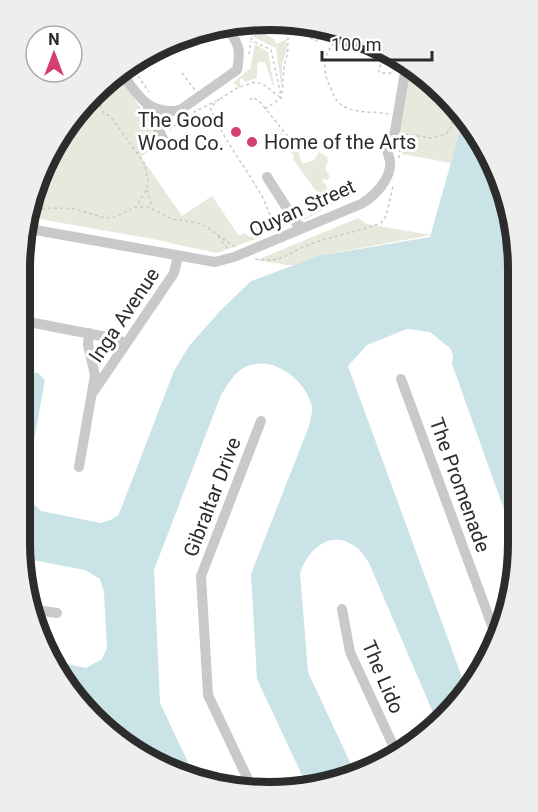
<svg xmlns="http://www.w3.org/2000/svg" width="538" height="812" font-family="Roboto,sans-serif">
	<rect width="100%" height="100%" fill="#fff"/>
	<path fill="#e6e9db" d="M258,29L274,39L276,44L286,40L287,49L282,64V84H281L276,48L252,36L248,31Z
		M255,44L268,52L274,85L273,86L265,62H260L257,64V78L245,82L242,78L240,79V88L233,83L248,70H250Z
		M403,64L434,82L463,120L451,163L402,154L404,140L409,136L392,132Z
		M118,76L151,123L160,142L141,157L182,216L212,196L239,236L245,233L249,237L256,232L255,225L261,223L265,229L258,238L217,253L169,243V242L29,217L27,218L45,159L82,104Z
		M276,125L294,149L297,147L302,164L314,160L319,152L327,157L328,161L325,168L330,177L327,180L321,179L327,186L326,196L331,197L333,204L306,219L302,220L325,206L321,198L293,159L294,157L289,148L286,149V144L281,140L283,137Z
		M358,218L367,224L431,235L318,256L294,265H287L257,260Z"/>
	<path fill="#c9e3e7" d="M463,120L493,159L518,253L516,543L452,364L453,356L451,349L430,332L407,329L367,345L348,366L460,672C469,699 460,704 440,721L434,715L369,563C348,526 313,536 300,573L308,672L355,773L318,788H308L257,679L251,574L309,426C310,420 313,413 312,407C306,380 273,354 245,367C235,372 227,385 221,395L154,570L160,703L196,779L174,774L121,743L111,728L100,723L62,682L52,661L86,668L102,659L107,648L104,592L100,579L85,570L22,558L20,543L21,370L38,373L45,380L26,485L28,498L41,511L100,523L113,519L119,514L174,371L189,346L221,310L251,281L318,256L430,237Z"/>
	<g fill="none" stroke-linecap="round" stroke-linejoin="round">
		<path stroke="#c9c9c9" stroke-width="1.5" stroke-dasharray="3 3" stroke-linecap="butt" d="M240,23L253,41L271,50L281,96
			M328,33L336,40
			M349,33C323,45 319,67 332,91C334,97 338,103 343,106C356,114 375,111 389,114
			M249,54L251,41
			M388,55L378,69L380,73H395
			M131,66L149,92
			M182,73L195,90
			M95,94L103,112L111,117L144,163L148,181L147,189L137,205
			M219,99L211,107V110C224,140 244,165 260,193C267,203 268,218 279,225
			M220,99L237,88L255,82L263,84L281,98
			M250,100L253,97L261,103L289,138
			M265,109L281,98C283,88 283,78 284,68C285,56 290,55 287,40L295,30L316,41L330,30
			M169,130L192,113L216,101
			M405,134L431,138L445,135L450,129L456,111
			M137,153L155,140
			M399,158L401,142
			M147,190L151,203L149,207
			M30,209L54,208L75,209L105,218L114,217L136,207H149L172,219L198,223L207,227L236,248
			M267,233L279,226H284
			M218,236L228,249
			M255,259C283,263 285,254 308,245C332,236 357,232 381,223L386,216L393,186"/>
		<path stroke="#c9c9c9" stroke-width="10" d="M122,73C137,95 149,116 180,110L237,70C241,48 239,45 227,27
			M148,105V110L166,144
			M267,177L297,224L303,228
			M24,228L215,262L234,257L361,204C375,196 392,178 390,161C389,156 387,151 386,146L392,139L395,131L406,66
			M22,247L28,242
			M34,323L117,339L126,344
			M401,379L497,639
			M94,391L174,273L178,256
			M79,467L95,375L88,345L89,333
			M30,609L57,613
			M342,609L350,652L398,756
			M254,792L208,695L201,576L261,421"/>
	</g>
	<g fill="#d33f6e" stroke="#fff" stroke-width="2">
		<circle cx="236" cy="132" r="6"/>
		<circle cx="252" cy="142" r="6"/>
	</g>
	<g text-anchor="middle" dominant-baseline="central" stroke-width="6" stroke-linejoin="round" paint-order="stroke">
		<g font-size="20" fill="#2c2c2c" stroke="#fff" text-anchor="end">
			<text x="224" y="120">The Good<tspan x="224" dy="23">Wood Co.</tspan></text>
			<text x="264" y="142" text-anchor="start">Home of the Arts</text>
		</g>
		<g font-size="20" fill="#2c2c2c" stroke="#fff">
			<text transform="translate(302 208) rotate(-24)">Ouyan Street</text>
			<text transform="translate(124 315) rotate(-56)">Inga Avenue</text>
			<text transform="translate(460 485) rotate(70)">The Promenade</text>
			<text transform="translate(212 497) rotate(-69)">Gibraltar Drive</text>
			<text transform="translate(383 677) rotate(67)">The Lido</text>
		</g>
	</g>
	<path d="M0 0H538V812H0ZM269 30H269A239 239 0 0 1 508 269V543A239 239 0 0 1 269 782H269A239 239 0 0 1 30 543V269A239 239 0 0 1 269 30Z" fill="#eee" fill-rule="evenodd"/>
	<path fill="none" stroke="#2c2c2c" stroke-width="8" d="M269 30H269A239 239 0 0 1 508 269V543A239 239 0 0 1 269 782H269A239 239 0 0 1 30 543V269A239 239 0 0 1 269 30Z"/>
	<g transform="translate(54 54)"><circle r="28" fill="#ffffff" stroke="#ababab" stroke-width="1.5"/>
	<path d="M0-4.5L10 22L0 15L-10 22Z" fill="#d33f6e"/>
	<text y="-9" font-size="16" font-weight="bold" text-anchor="middle" fill="#2c2c2c">N</text>
	</g>
	<path d="M322 51v9h110v-9" fill="none" stroke="#2c2c2c" stroke-width="3"/>
	<text x="331" y="51" font-size="18" fill="#2c2c2c" stroke="#ffffff" stroke-width="4.5" paint-order="stroke">100 m</text>
</svg>
